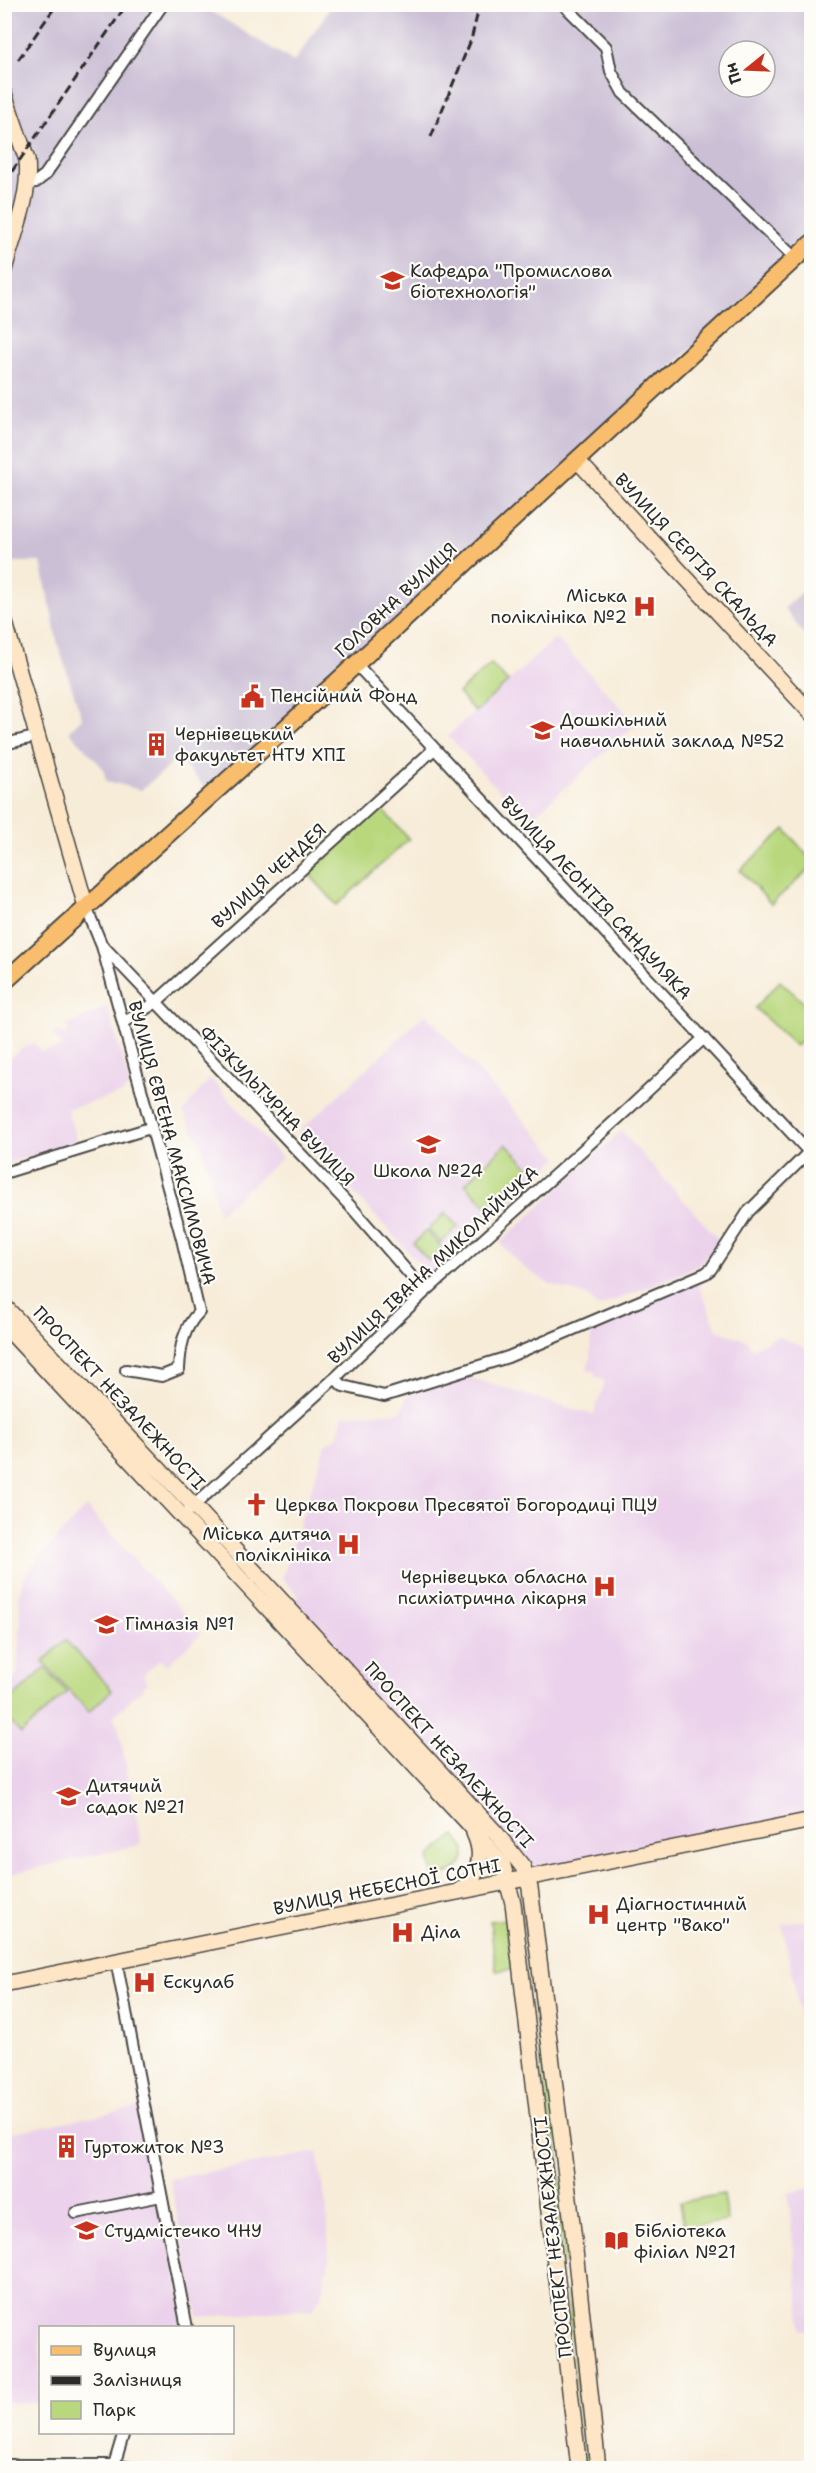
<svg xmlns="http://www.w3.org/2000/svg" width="816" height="2473" font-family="'Shantell Sans',sans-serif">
	<rect width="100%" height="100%" fill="#fdfcf7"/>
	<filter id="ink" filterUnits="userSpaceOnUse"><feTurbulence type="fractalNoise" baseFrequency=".0167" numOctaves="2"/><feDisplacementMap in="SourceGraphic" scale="12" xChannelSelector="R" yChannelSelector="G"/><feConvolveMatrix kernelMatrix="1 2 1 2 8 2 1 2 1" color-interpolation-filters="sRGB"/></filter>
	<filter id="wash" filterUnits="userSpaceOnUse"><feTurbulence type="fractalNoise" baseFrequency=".008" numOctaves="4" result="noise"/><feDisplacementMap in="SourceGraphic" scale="24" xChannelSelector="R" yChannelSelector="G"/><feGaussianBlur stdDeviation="1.35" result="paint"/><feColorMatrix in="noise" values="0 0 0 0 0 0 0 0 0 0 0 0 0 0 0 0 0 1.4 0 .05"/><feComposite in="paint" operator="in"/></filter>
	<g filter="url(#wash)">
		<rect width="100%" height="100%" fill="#f7ecd8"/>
		<path fill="#ebd1eb" d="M556,638L636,724L528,821L448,736Z
			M107,1007L131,1088L124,1090V1093L67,1109L77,1142L5,1164V1061L21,1049L34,1043L42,1052L64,1047L52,1035L58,1030L63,1035L69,1031L66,1026Z
			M425,1014L558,1157L431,1276L298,1133Z
			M210,1078L282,1158L219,1214L201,1144L183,1112Z
			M621,1131L720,1241L699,1266L598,1307L587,1296L547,1283L522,1266L500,1243Z
			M697,1281L717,1330L748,1341L752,1349L778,1336L811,1351V1820L528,1878L287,1608L299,1596L282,1578L326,1444L337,1437L343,1415L401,1412L407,1396L467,1377L593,1415L605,1382L594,1375L595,1372L587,1370L590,1357L591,1330Z
			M86,1507L202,1633L167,1665L160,1659L143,1675L148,1683L113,1717L118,1726L141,1842L136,1846L5,1875V1687L17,1675L21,1615L19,1597L26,1572Z
			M811,1919H812L811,2070L782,1924Z
			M144,2106L186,2327L40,2328V2404L5,2402L4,2134Z
			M317,2152L327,2211L329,2259L321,2296L313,2309L198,2317L170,2179Z
			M811,2188V2330L802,2331L788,2193Z"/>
		<path fill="#cbbfd5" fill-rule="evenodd" d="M4,5H201L294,62L332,5H811V239L209,791L177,759L141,790L106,781L103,768L69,731L82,718L58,645L41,562H5ZM729,51H765V87H729Z
			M811,584V642L784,609Z"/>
		<path fill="#b9d87e" stroke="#728254" stroke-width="1.5" d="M491,664L508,682L475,712L458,693Z
			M380,807L409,839L337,905L308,873Z
			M785,829L811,860V868L771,904L740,870Z
			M780,981L811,1009V1029L796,1046L755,1008Z
			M506,1144L529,1167L489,1208L465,1184Z
			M445,1213L458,1227L441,1243L428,1230Z
			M426,1231L442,1248L429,1261L413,1244Z
			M65,1640L112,1690L89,1712L43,1662Z
			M45,1668L67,1692L21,1734L5,1716V1705Z
			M455,1835L465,1849C465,1870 451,1873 433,1877L429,1857Z
			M522,1892L557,2144L569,2263L566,2265L563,2262L559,2228Z
			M506,1919L512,1969L496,1971L490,1921Z
			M723,2194L727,2221L684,2228L680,2202Z
			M571,2289L572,2290L592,2468H586L567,2294V2291Z"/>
	</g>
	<g filter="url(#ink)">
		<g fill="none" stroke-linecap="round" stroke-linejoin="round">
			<defs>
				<path id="street" d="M563,4L606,47L611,71L623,93L795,258
					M27,183L36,182L45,175L163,4
					M356,664L812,1155
					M4,744L39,736
					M86,907L102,946L182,1239L199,1312C183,1328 180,1348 179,1369L162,1376L126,1370
					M104,947L353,1209L425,1292
					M123,1023L155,1003L434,749
					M4,1173L150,1128
					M335,1378L343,1386L384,1396L508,1357L706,1273L711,1269L748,1212L809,1152
					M189,1510L335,1378L425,1292L626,1111L704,1038
					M116,1960L187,2328
					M76,2213L161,2196
					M4,2465H114L130,2468
					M114,2465L124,2432"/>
				<path id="secondary" d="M4,94L27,160C31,197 13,235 4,270
					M577,460L812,714
					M4,619L86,907
					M4,1306L194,1506L496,1833L523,1867L530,1888L573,2231L598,2468
					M4,1325L470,1825L503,1866L513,1903L579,2468
					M457,1892C479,1879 485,1856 474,1833
					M4,1984L812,1820"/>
				<path id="primary" d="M4,982L342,677L812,243"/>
			</defs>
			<use href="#street" stroke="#4a4845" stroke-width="14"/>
			<use href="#secondary" stroke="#4a4845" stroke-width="18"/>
			<use href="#primary" stroke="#4a4845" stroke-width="20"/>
			<use href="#street" stroke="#fff" stroke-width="10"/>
			<use href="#secondary" stroke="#fde5c5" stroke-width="15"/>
			<use href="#primary" stroke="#f9be6d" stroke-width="16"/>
			<path stroke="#2b2b2b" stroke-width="3" stroke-dasharray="9 4.5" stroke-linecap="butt" d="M18,60L57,4
				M431,137L471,40L480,4
				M4,183L127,4"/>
		</g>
	</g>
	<defs>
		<symbol id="university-bare" viewBox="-9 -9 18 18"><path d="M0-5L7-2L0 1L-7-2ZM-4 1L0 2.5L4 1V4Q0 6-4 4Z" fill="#c8321e" stroke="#fdfcf7" stroke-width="2.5" paint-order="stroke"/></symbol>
		<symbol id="hospital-bare" viewBox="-9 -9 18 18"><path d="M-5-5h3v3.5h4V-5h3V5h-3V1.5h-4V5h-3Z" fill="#c8321e" stroke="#fdfcf7" stroke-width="2.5" paint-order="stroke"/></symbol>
		<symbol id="civic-bare" viewBox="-9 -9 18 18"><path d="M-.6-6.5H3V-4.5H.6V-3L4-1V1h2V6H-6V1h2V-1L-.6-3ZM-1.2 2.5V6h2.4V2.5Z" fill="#c8321e" stroke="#fdfcf7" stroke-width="2.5" paint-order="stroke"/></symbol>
		<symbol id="school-bare" viewBox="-9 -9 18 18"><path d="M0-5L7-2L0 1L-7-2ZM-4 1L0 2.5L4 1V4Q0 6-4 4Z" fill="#c8321e" stroke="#fdfcf7" stroke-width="2.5" paint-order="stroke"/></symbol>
		<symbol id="building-bare" viewBox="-9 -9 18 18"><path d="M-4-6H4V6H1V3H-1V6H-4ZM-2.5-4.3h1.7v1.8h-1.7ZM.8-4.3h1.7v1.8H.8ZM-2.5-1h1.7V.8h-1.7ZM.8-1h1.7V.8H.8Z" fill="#c8321e" stroke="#fdfcf7" stroke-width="2.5" paint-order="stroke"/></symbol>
		<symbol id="church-bare" viewBox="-9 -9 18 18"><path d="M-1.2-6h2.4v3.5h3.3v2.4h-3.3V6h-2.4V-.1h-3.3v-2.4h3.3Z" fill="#c8321e" stroke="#fdfcf7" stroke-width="2.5" paint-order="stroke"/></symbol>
		<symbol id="library-bare" viewBox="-9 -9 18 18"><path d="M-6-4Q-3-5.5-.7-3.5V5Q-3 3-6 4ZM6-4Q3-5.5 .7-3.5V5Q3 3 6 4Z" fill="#c8321e" stroke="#fdfcf7" stroke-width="2.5" paint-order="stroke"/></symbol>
	</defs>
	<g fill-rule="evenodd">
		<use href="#university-bare" x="376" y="264" width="33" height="33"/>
		<use href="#hospital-bare" x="628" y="590" width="33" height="33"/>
		<use href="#civic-bare" x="236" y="680" width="33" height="33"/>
		<use href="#school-bare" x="526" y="714" width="33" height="33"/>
		<use href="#building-bare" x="140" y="728" width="33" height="33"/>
		<use href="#school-bare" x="412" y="1128" width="33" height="33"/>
		<use href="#church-bare" x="240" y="1488" width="33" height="33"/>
		<use href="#hospital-bare" x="332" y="1528" width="33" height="33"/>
		<use href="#hospital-bare" x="588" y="1570" width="33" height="33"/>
		<use href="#school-bare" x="90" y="1608" width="33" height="33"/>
		<use href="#school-bare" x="52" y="1780" width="33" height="33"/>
		<use href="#hospital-bare" x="582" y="1898" width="33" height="33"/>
		<use href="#hospital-bare" x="386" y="1916" width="33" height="33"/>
		<use href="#hospital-bare" x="128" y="1966" width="33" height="33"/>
		<use href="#building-bare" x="50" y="2130" width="33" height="33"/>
		<use href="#university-bare" x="70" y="2214" width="33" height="33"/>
		<use href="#library-bare" x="600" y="2224" width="33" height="33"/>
	</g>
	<g text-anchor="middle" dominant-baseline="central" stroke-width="4.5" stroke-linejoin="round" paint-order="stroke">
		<g font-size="18" fill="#2b2b2b" stroke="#fdfcf7" text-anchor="start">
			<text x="410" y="271">Кафедра "Промислова<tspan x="410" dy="21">біотехнологія"</tspan></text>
			<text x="627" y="596" text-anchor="end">Міська<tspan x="627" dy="21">поліклініка №2</tspan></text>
			<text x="271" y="696">Пенсійний Фонд</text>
			<text x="560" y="720">Дошкільний<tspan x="560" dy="21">навчальний заклад №52</tspan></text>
			<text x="175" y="734">Чернівецький<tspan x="175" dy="21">факультет НТУ ХПІ</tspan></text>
			<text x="428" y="1171" text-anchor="middle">Школа №24</text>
			<text x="275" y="1505">Церква Покрови Пресвятої Богородиці ПЦУ</text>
			<text x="331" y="1534" text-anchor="end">Міська дитяча<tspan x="331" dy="21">поліклініка</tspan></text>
			<text x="587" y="1577" text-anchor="end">Чернівецька обласна<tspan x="587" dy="21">психіатрична лікарня</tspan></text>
			<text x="125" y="1624">Гімназія №1</text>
			<text x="86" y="1786">Дитячий<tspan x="86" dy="21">садок №21</tspan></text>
			<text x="616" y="1904">Діагностичний<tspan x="616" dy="21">центр "Вако"</tspan></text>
			<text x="421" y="1932">Діла</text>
			<text x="163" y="1982">Ескулаб</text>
			<text x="84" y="2147">Гуртожиток №3</text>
			<text x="104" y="2231">Студмістечко ЧНУ</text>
			<text x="634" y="2231">Бібліотека<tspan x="634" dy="21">філіал №21</tspan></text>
		</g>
		<g font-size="18" fill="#2b2b2b" stroke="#fdfcf7">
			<text transform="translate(696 560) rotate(47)">ВУЛИЦЯ СЕРГІЯ СКАЛЬДА</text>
			<text transform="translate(396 600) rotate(-43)">ГОЛОВНА ВУЛИЦЯ</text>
			<text transform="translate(269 876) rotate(-42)">ВУЛИЦЯ ЧЕНДЕЯ</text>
			<text transform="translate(596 898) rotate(47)">ВУЛИЦЯ ЛЕОНТІЯ САНДУЛЯКА</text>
			<text transform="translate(277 1106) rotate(46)">ФІЗКУЛЬТУРНА ВУЛИЦЯ</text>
			<text transform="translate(172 1143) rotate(75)">ВУЛИЦЯ ЄВГЕНА МАКСИМОВИЧА</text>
			<text transform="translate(433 1265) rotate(-43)">ВУЛИЦЯ ІВАНА МИКОЛАЙЧУКА</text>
			<text transform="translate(119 1398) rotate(47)">ПРОСПЕКТ НЕЗАЛЕЖНОСТІ</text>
			<text transform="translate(449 1755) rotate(48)">ПРОСПЕКТ НЕЗАЛЕЖНОСТІ</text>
			<text transform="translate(387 1887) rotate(-11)">ВУЛИЦЯ НЕБЕСНОЇ СОТНІ</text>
			<text transform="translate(553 2237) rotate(-96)">ПРОСПЕКТ НЕЗАЛЕЖНОСТІ</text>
		</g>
	</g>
	<rect width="816" height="2473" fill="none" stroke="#fdfcf7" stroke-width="24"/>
	<rect x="39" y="2326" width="195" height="108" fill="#fdfcf7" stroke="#a9a8a5" stroke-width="1.5"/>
	<rect x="51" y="2346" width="30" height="9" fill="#f9be6d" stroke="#a9a8a5" stroke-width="1.5"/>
	<text x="93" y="2356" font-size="18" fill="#2b2b2b">Вулиця</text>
	<rect x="51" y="2376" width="30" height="9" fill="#2b2b2b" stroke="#a9a8a5" stroke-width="1.5"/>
	<text x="93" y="2386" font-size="18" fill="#2b2b2b">Залізниця</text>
	<rect x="51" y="2401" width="30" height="18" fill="#b9d87e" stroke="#a9a8a5" stroke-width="1.5"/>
	<text x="93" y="2416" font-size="18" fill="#2b2b2b">Парк</text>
	<g transform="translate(747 69) rotate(252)"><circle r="28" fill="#fdfcf7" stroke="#a9a8a5" stroke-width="1.5"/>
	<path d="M0-4.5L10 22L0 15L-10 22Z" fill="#c8321e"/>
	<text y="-9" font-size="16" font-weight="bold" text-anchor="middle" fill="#2b2b2b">Пн</text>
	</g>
</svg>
